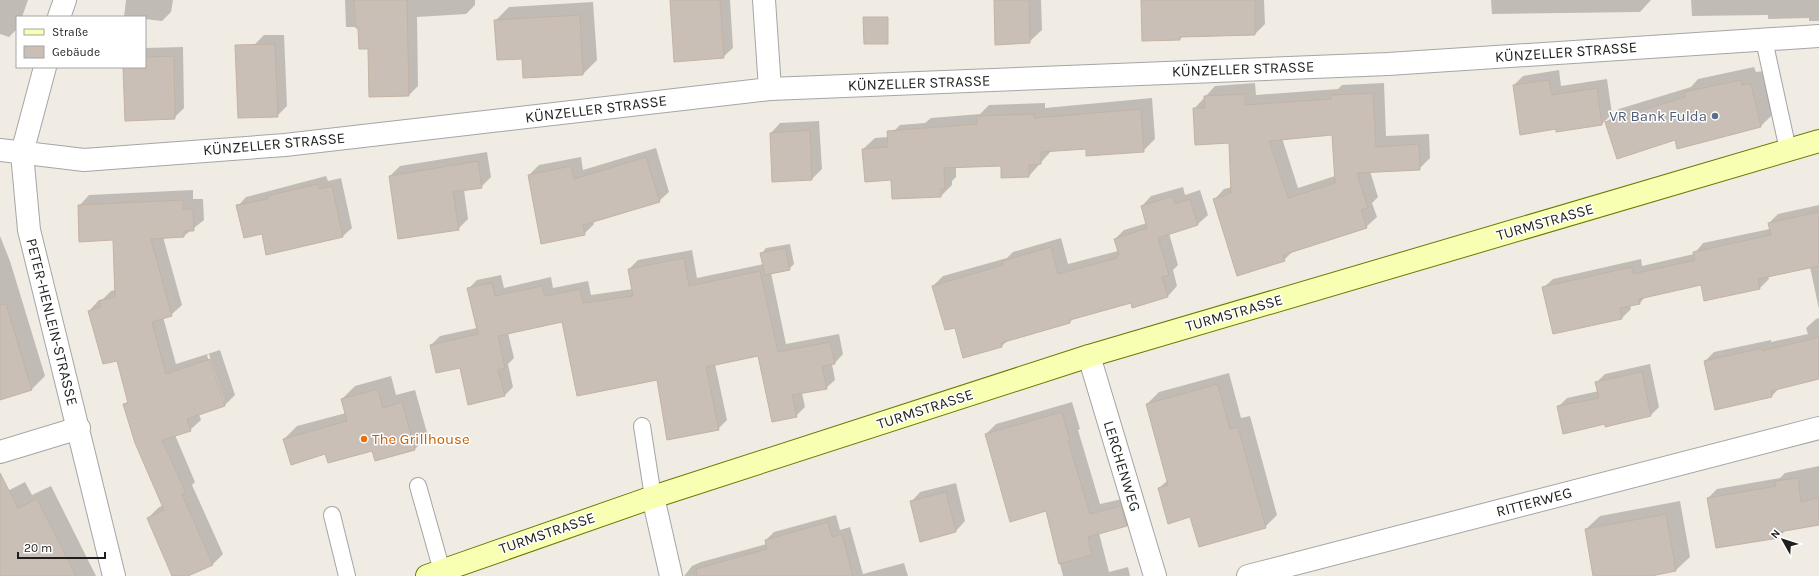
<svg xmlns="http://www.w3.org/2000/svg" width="1819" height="576" font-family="Karla,sans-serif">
	<rect width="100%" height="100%" fill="#f0ece3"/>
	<path fill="#0003" fill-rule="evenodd" d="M0,0H28L22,17H17V29L9,37L0,34Z
		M126,0H173L171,12L162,21L145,19V17H124Z
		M345,0H475V5L466,14L417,17L418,86L409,95L369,48L359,27H346Z
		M671,0H730L733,48L723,57Z
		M995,0H1041L1042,30L1029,42Z
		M1142,0H1264L1265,24L1255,34L1183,36L1180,39Z
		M1491,0H1651L1640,12L1492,14Z
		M1691,0H1819V21H1809V18L1768,19V15L1692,16Z
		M593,2L597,60L583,74L523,58L495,21L509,7Z
		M264,35H284L287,106L277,116L237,54L246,45L255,44Z
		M183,47L184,108L174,118L124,67H145V48Z
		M1754,67L1756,72L1764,71L1774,113L1761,126L1678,148L1676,138L1606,123L1619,109L1691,87L1698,79Z
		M1559,70L1561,86L1607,79L1612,114L1602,124L1557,131V128L1514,85L1523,76Z
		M1255,83L1256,95L1338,89L1342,85L1384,83L1386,136L1429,134L1430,158L1419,169L1370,171L1378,197L1372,203L1377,217L1366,227L1293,251L1284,260L1214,200L1224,189L1232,187L1230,142L1194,109L1215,86ZM1333,134L1335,176L1298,188L1282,138Z
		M1152,98L1155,139L1143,151L1087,148L1052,150L1029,176L1002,165L956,166V177L952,181V185L941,196L892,178L863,149L875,138L888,137L900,125L925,123L931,118L980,114L989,105L1045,103V108Z
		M819,121L822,169L812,179L773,181L771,133L780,123Z
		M656,148L669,192L659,201L593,221L594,224L584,234L529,175L539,165L581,157L583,170Z
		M487,152L491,177L481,187L464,190L468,219L458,229L390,176L400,166Z
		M326,176L328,181L341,178L352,228L343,236L262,233L238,206L246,197Z
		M1183,187L1185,195L1200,190L1208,215L1198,224L1169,233L1178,265L1173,270L1177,286L1168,296L1133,307L1131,302L1074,318L1070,322L1008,340L1002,346L964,357L955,327L933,286L943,276L1007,258L1013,252L1061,238L1068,264L1118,251L1115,239L1124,230L1147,223L1142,206L1151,196Z
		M193,190V199H203L204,220L184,236L163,237L182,305L171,315L163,317L176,364L220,350L235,395L225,405L199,414L201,420L190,430L175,435L195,482L192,485L223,554L213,564L186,576H174L148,518L158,508L163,505L124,405L129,400L117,359L89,311L99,300L103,299L111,291L115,290L114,239L79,206L89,195ZM209,354L224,401H222L207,355Z
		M1819,205V309L1810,267L1768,276L1769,279L1760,288L1705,300L1701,284L1645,297L1640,303L1630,305L1631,309L1622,318L1554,333L1543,288L1553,279L1641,259L1642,266L1694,254L1703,243L1770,229L1769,223L1778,214Z
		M0,236L10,261L45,376L31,390L0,399Z
		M790,244L794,264L789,269L771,273L786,344L839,334L843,354L835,363L832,364L835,380L826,388L802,393L805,407L796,416L759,355L715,364L727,420L718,429L658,379L563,321L508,333L514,358L508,364L513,387L504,396L431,345L440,336L477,328L468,289L477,280L501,275L504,288L551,277L553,288L588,281L591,295L633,289L629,269L638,260L692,250L697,278L764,264L762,253L766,248Z
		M1819,318V371L1780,387L1772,396L1705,361L1714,352L1771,340V342L1808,334L1806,328L1816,319Z
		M1650,364L1659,407L1651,415L1606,423L1558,407L1567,398L1599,391L1597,382L1605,374Z
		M1229,373L1241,418L1250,416L1277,515L1265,527L1191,516L1159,488L1168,480L1147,404L1159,392Z
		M391,376L396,395L415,390L428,436L415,449L326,453L284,439L297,426L346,413L342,399L355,386Z
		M1072,402L1080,429L1078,430L1100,504L1131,497L1137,515L1127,526L1099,533L1109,572L1128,567L1130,576H1063L1046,510L986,434L996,424Z
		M1819,466V524L1786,530L1779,537L1708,498L1717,489L1780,478L1785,473Z
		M25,482L32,495L51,486L96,576H0V495Z
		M956,483L965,521L956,531L911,502L920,492Z
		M1680,501L1690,557L1676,570L1594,576L1586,529L1600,516Z
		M836,515L840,530L850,527L863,574L904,563L908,576H684L692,566L701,562L767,544L766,540L774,532Z"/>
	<path fill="#c9bfb6" stroke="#c3b3a4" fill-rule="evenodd" d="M354,0H407L409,96L369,97L368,49H359L358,28H356Z
		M670,0H720L724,58L674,62Z
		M994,0H1029L1030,43L995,45Z
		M1141,0H1255V35L1180,37V40L1142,41Z
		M580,15L583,75L523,78L522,59L497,60L494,20Z
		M863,17H888V44H864Z
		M275,44L278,117L238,118L235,45Z
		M174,56L175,119L125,121L123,67H145V57Z
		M1549,80L1552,95L1597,88L1602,125L1556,132V129L1520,135L1513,85Z
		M1741,80L1742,85L1751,84L1761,127L1677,149L1675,140L1617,159L1605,122L1685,97L1684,92Z
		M1373,93L1376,147L1419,144L1420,170L1357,173L1368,208L1361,210L1367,228L1283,255L1285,261L1237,276L1213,199L1231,193L1229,143L1195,145L1193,108H1205L1204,96L1245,94V105L1331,99V95ZM1332,135L1335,183L1288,198L1269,141Z
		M1141,109L1144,152L1086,156V149L1041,152V164L1029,165V177L1001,178V166L944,168L945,189H941V197L892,199L891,180L865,182L862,149L888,147L887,131L977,124V116L1034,114V118Z
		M810,130L812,180L772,182L770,133Z
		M646,157L660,202L583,225L585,235L541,244L528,175L571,166L574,179Z
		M478,161L482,188L453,192L459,230L398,239L389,176Z
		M318,184L319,189L332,186L343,237L266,255L262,234L244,238L236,205L268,199L267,196Z
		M1173,196L1175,204L1190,199L1198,225L1158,238L1169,275L1162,277L1168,297L1132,308L1131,303L1070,320V323L1001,343L1002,347L963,358L955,328L945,330L932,286L1003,265L1002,261L1051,247L1058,274L1117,258L1116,255H1119L1114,239L1147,228L1141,206Z
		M183,200V209H193L194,231H184V237L151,239L172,316L152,322L166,374L210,359L225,406L187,419L191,431L162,440L186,493L182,494L213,565L188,576H172L147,518L164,510L135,443L123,404L128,403L117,361L103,364L88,311L101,307L99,301L115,297L113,240L79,242L78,205Z
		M1819,212V266L1758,279L1760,289L1704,301L1701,285L1639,299L1640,304L1620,308L1622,319L1553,334L1542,287L1632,267L1633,274L1695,260L1693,252L1771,235L1768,223Z
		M785,248L790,270L765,275L760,253Z
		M684,258L689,286L760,271L778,352L830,342L835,364L822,366L827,389L792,395L797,417L772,422L758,356L706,367L719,430L667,440L657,380L577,396L562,322L498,336L505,368L498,370L505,396L468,405L460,368L436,373L430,345L478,334L467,288L492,283L495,296L542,286L545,296L580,289L583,303L633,296L628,269Z
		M6,304L32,390L0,400V305Z
		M1819,337V379L1771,391L1772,397L1715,410L1704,361L1762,348V351Z
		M1642,372L1651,416L1605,427V424L1563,434L1557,406L1599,398L1595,382Z
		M1218,384L1230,429L1238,427L1266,528L1199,547L1190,517L1168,524L1158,488L1168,485L1146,404Z
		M378,389L383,408L402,402L415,450L375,461L372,451L328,463L325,454L291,465L283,439L347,421L341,399Z
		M1062,412L1070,440L1068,441L1090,514L1121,506L1127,526L1088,537L1092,555L1059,564L1046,511L1010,522L985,434Z
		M0,473L18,508L37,499L76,576H0Z
		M1798,478L1801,502L1819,498V525L1779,532V538L1716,548L1707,498L1776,486L1775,481Z
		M946,492L956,532L920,542L910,501Z
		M1666,514L1676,571L1651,576H1593L1585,529Z
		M828,522L832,537L842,534L853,576H697L696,569L767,549L765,540Z"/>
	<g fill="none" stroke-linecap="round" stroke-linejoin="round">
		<defs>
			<path id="lane" d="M1764,40L1788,150
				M642,426L653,497
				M418,486L442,571
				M332,515L347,576"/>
			<path id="street" d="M764,0L770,89
				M59,17L65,0
				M45,67L22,153L29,230L114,576
				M0,150L84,160L285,145L770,89L1388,64L1819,36
				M1089,356L1155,576
				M0,452L79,428
				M653,497L671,576
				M1248,576L1819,428"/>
			<path id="secondary" d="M427,576L653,497L1089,356L1819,141"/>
		</defs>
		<use href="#lane" stroke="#a5a5a5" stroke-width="18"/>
		<use href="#street" stroke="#a5a5a5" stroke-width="24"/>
		<use href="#secondary" stroke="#697a00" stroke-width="24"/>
		<use href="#lane" stroke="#fff" stroke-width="16"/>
		<use href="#street" stroke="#fff" stroke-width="22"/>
		<use href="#secondary" stroke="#f8ffb2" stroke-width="22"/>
	</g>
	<circle fill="#5c6f8a" stroke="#fff" stroke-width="1.5" cx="1715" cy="116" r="4"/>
	<circle fill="#e8710a" stroke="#fff" stroke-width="1.5" cx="364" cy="439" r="4"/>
	<g text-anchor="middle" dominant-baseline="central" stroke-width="3" stroke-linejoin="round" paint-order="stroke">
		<g font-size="15" fill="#1e1e1e" stroke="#fff">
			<text transform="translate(1566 52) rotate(-4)">KÜNZELLER STRASSE</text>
			<text transform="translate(1243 69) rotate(-2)">KÜNZELLER STRASSE</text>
			<text transform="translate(919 83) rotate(-2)">KÜNZELLER STRASSE</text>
			<text transform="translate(596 109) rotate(-7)">KÜNZELLER STRASSE</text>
			<text transform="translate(274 144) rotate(-5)">KÜNZELLER STRASSE</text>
			<text transform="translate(1545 222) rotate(-16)">TURMSTRASSE</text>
			<text transform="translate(1234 313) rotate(-16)">TURMSTRASSE</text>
			<text transform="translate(52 322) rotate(76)">PETER-HENLEIN-STRASSE</text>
			<text transform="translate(925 409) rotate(-18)">TURMSTRASSE</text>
			<text transform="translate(1122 466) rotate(73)">LERCHENWEG</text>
			<text transform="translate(1534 502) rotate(-15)">RITTERWEG</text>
			<text transform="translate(547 533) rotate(-19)">TURMSTRASSE</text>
		</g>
		<g font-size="15" fill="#4e5e75" stroke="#fff" text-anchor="end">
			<text x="1707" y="116">VR Bank Fulda</text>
		</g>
		<g font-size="15" fill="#c56008" stroke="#fff" text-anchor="start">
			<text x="372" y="439">The Grillhouse</text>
		</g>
	</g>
	<rect x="16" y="16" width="130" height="52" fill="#ffffff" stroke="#a5a5a5"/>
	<rect x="24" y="29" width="20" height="6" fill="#f8ffb2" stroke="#a5a5a5"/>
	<text x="52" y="36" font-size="12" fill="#1e1e1e">Straße</text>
	<rect x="24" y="46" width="20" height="12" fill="#c9bfb6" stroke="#a5a5a5"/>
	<text x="52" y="56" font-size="12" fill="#1e1e1e">Gebäude</text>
	<g transform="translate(1783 540) rotate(309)" stroke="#ffffff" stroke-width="3" paint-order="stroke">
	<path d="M0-3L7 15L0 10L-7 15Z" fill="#1e1e1e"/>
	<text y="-6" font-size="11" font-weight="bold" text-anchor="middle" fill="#1e1e1e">N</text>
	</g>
	<path d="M18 552v6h87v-6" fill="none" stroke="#1e1e1e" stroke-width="2"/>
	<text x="24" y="552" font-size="12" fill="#1e1e1e" stroke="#ffffff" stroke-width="3" paint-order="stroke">20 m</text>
</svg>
